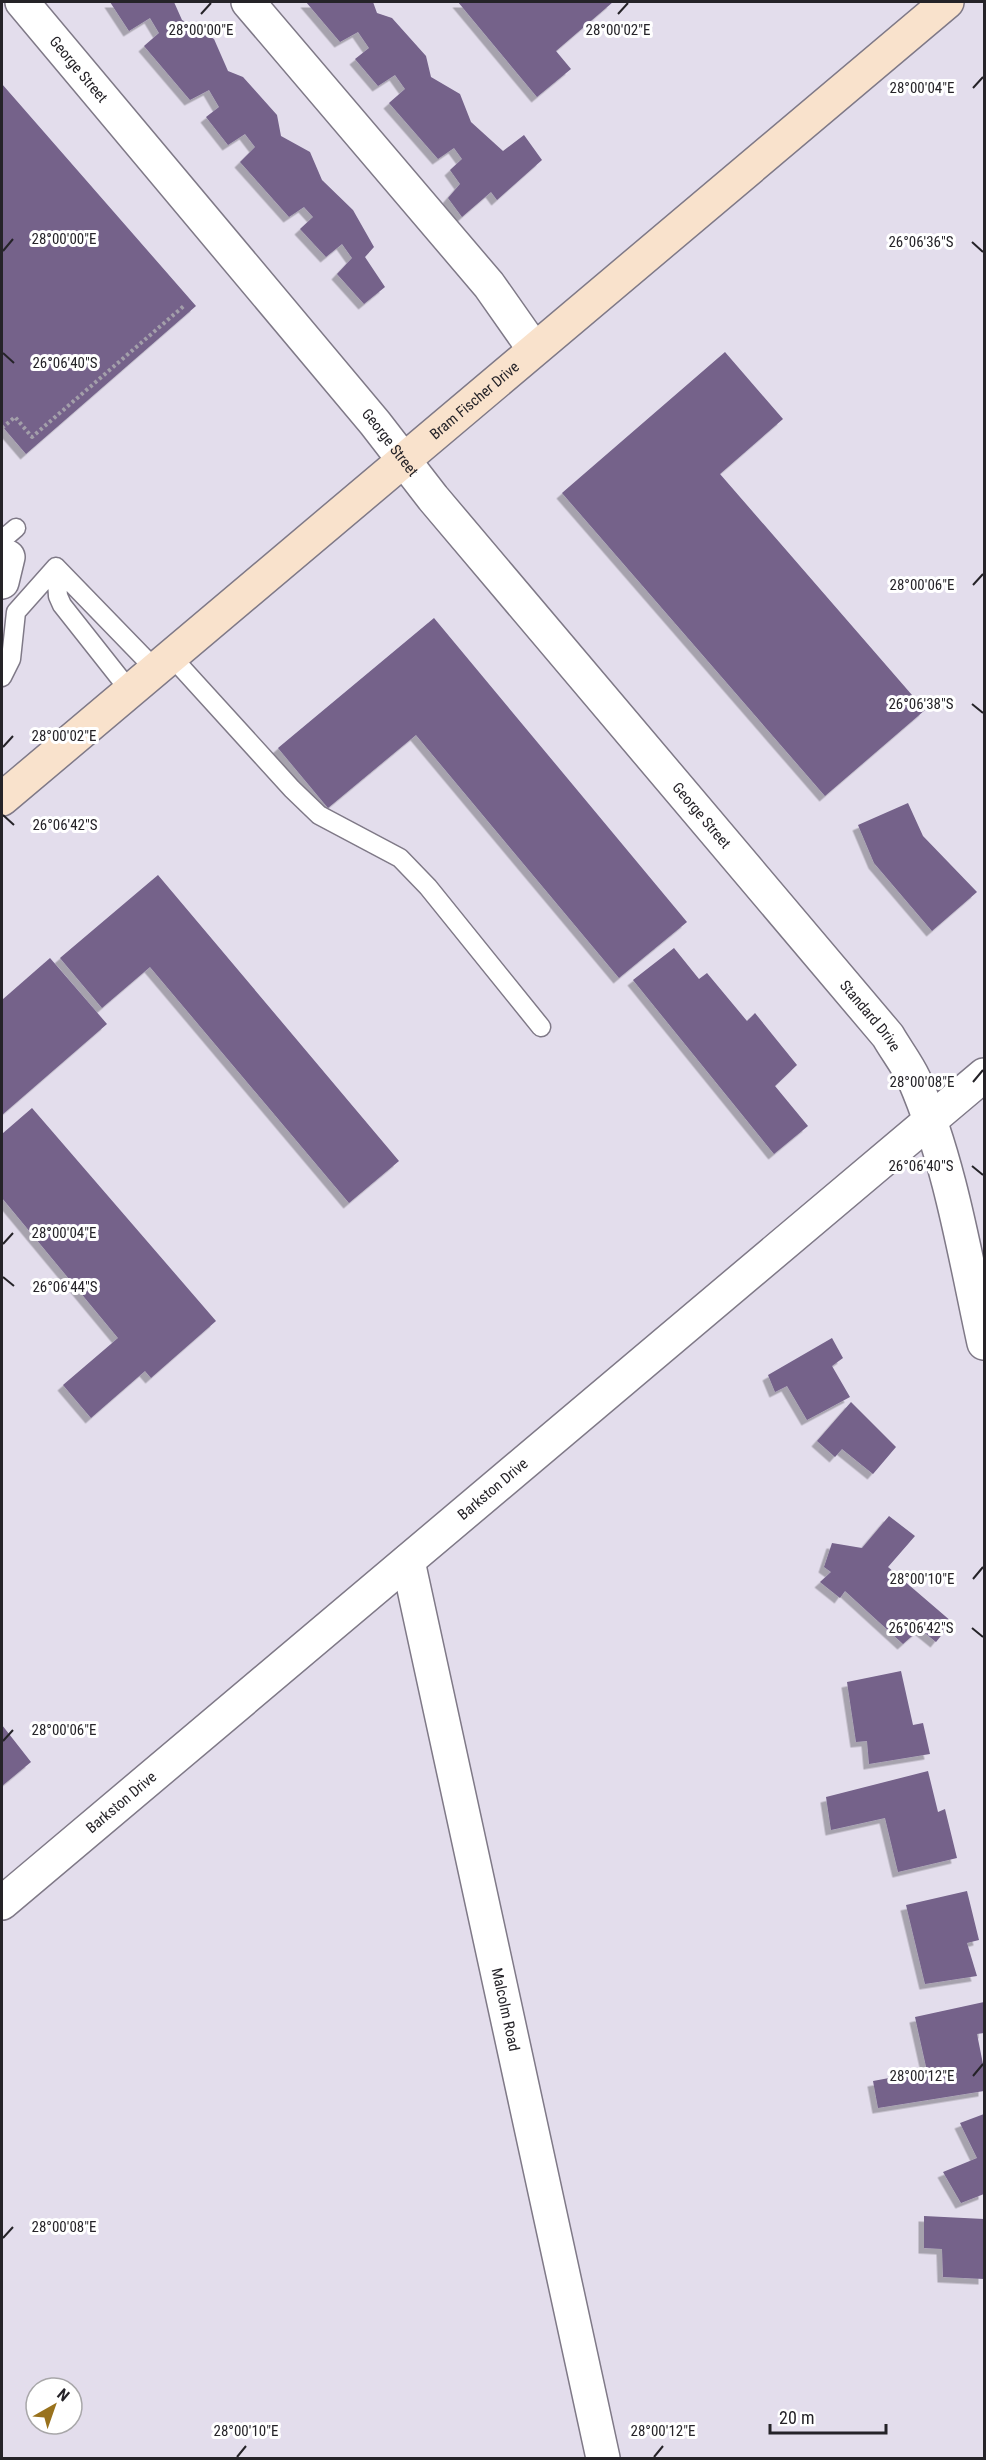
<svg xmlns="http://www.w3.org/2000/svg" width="986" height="2460" font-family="'Roboto Condensed',sans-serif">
	<defs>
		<filter id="shadow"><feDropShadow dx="-5.5" dy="5.5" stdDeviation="0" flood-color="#0004"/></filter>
	</defs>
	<rect width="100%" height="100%" fill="#e3ddec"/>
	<path fill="#74628a" filter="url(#shadow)" d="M110,2H174L182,20L214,39L228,71L243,77L277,115L281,136L310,152L322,180L353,210L374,247L365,257L385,287L364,304L337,274L352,258L342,244L326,257L300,229L313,217L304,207L289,217L240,162L255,147L245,134L228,145L206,117L219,107L209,90L190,100L144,46L159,33L150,18L129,31Z
		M306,2H373L377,13L392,18L426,56L431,77L460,94L471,122L503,151L524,135L542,160L497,200L491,192L462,217L448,198L460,184L450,170L462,159L454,148L438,159L389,103L405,89L395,75L378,86L355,59L369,48L358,32L340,42Z
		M458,2H613L556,51L571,69L537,97Z
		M2,84L196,306L26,454L2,426Z
		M725,352L783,419L720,474L925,710L825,796L562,493Z
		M434,618L687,922L619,978L416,735L328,808L278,748Z
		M908,803L923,836L977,892L932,931L874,863L858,825Z
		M158,875L399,1161L349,1203L150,967L102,1008L60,958Z
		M674,948L699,979L707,973L747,1021L755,1013L797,1065L775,1086L808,1126L774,1154L633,980Z
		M50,958L107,1024L2,1115V1000Z
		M32,1108L216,1321L151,1378L145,1371L91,1418L63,1385L118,1338L2,1198V1134Z
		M832,1338L843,1358L832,1366L850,1397L807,1420L787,1386L775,1392L768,1375Z
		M851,1402L896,1447L873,1474L842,1449L835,1457L817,1441Z
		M889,1516L915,1536L888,1567L952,1622L936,1642L920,1629L903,1644L845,1591L840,1598L820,1582L831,1572L824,1567L832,1543L862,1548Z
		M901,1671L913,1725L923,1723L930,1754L869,1764L867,1741L856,1742L847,1682Z
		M2,1725L31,1762L2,1786Z
		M928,1771L938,1812L945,1809L957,1858L898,1872L885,1818L831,1830L826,1797Z
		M967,1891L979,1940L967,1943L977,1976L925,1984L906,1905Z
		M984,2002V2033L977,2034L984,2069V2091L878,2108L873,2081L927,2071L915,2017Z
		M984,2114V2194L961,2203L943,2172L977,2158L960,2123Z
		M924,2216L984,2219V2279L943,2277L942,2249L924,2248Z"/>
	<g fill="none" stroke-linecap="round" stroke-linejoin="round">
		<defs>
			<path id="lane" d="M2,540L16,528
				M56,567L58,596L62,605L130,691
				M56,567L155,669
				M171,656L292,789L319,815L400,858L428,887L541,1027
				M2,677L11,659L16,612L56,567"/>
			<g id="street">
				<path id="s1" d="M22,2L375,423L433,498L888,1036C896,1050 907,1064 914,1079C950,1162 965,1256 984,1343"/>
				<path d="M248,2L489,285L534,349"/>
				<path d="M2,582L8,557"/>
				<path id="s2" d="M408,1561L603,2458"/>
				<path id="s3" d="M2,1903L984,1075"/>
			</g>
			<g id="secondary">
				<path id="s4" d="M2,799L947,2"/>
			</g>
		</defs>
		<use href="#lane" stroke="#7f7987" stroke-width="21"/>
		<use href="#street" stroke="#7f7987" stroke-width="36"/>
		<use href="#secondary" stroke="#7f7987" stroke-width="36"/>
		<path stroke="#a39faa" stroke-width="4" stroke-dasharray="3 3" stroke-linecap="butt" d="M2,428L15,417L32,437L185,305"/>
		<use href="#lane" stroke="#fff" stroke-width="18"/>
		<use href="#street" stroke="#fff" stroke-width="33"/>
		<use href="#secondary" stroke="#f9e2cc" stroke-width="33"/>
	</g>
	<path fill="none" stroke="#252328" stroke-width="2" d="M201,14L211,3M618,14L628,3M973,88L983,77M972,242L983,252M3,251L13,239M3,353L14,363M973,585L983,574M972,704L983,713M3,747L13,736M3,815L14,825M973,1082L983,1070M972,1166L983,1175M3,1244L13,1233M3,1277L14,1286M973,1579L983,1567M972,1628L983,1637M3,1741L13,1730M973,2076L983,2064M3,2238L13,2227M237,2457L246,2446M654,2457L663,2446"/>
	<g text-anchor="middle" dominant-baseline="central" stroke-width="6" stroke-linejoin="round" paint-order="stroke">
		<g font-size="15" fill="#252328" stroke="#fff">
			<text stroke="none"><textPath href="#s1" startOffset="88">George Street</textPath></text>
			<text stroke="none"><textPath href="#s4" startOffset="618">Bram Fischer Drive</textPath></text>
			<text stroke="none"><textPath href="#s1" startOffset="574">George Street</textPath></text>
			<text stroke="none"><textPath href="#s1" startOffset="1060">George Street</textPath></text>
			<text stroke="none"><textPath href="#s1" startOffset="1322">Standard Drive</textPath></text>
			<text stroke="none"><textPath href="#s3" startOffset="642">Barkston Drive</textPath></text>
			<text stroke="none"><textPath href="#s3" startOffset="156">Barkston Drive</textPath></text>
			<text stroke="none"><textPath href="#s2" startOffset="459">Malcolm Road</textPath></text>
		</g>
	</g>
	<g font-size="15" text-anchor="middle" fill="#252328" stroke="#fff" stroke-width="6" stroke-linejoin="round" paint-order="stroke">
		<text x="201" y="35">28°00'00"E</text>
		<text x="618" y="35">28°00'02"E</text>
		<text x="922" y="93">28°00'04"E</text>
		<text x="64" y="244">28°00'00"E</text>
		<text x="921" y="247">26°06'36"S</text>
		<text x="65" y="368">26°06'40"S</text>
		<text x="922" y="590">28°00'06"E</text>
		<text x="921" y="709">26°06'38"S</text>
		<text x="64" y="741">28°00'02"E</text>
		<text x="65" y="830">26°06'42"S</text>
		<text x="922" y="1087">28°00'08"E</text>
		<text x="921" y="1171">26°06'40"S</text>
		<text x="64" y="1238">28°00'04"E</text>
		<text x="65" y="1292">26°06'44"S</text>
		<text x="922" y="1584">28°00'10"E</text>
		<text x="921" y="1633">26°06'42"S</text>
		<text x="64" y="1735">28°00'06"E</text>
		<text x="922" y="2081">28°00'12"E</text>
		<text x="64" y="2232">28°00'08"E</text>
		<text x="246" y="2436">28°00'10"E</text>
		<text x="663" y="2436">28°00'12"E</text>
	</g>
	<rect width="986" height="2460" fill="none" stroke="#252328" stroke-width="6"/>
	<g transform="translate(54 2406) rotate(40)"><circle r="28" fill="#ffffff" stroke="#a8a7a9" stroke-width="1.5"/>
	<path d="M0-4.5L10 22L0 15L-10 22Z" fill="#99721d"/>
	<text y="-9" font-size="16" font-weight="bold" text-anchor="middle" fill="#252328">N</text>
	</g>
	<path d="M770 2424v9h116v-9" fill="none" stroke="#252328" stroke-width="3"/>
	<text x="779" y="2424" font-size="18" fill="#252328" stroke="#ffffff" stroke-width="4.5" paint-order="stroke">20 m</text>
</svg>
